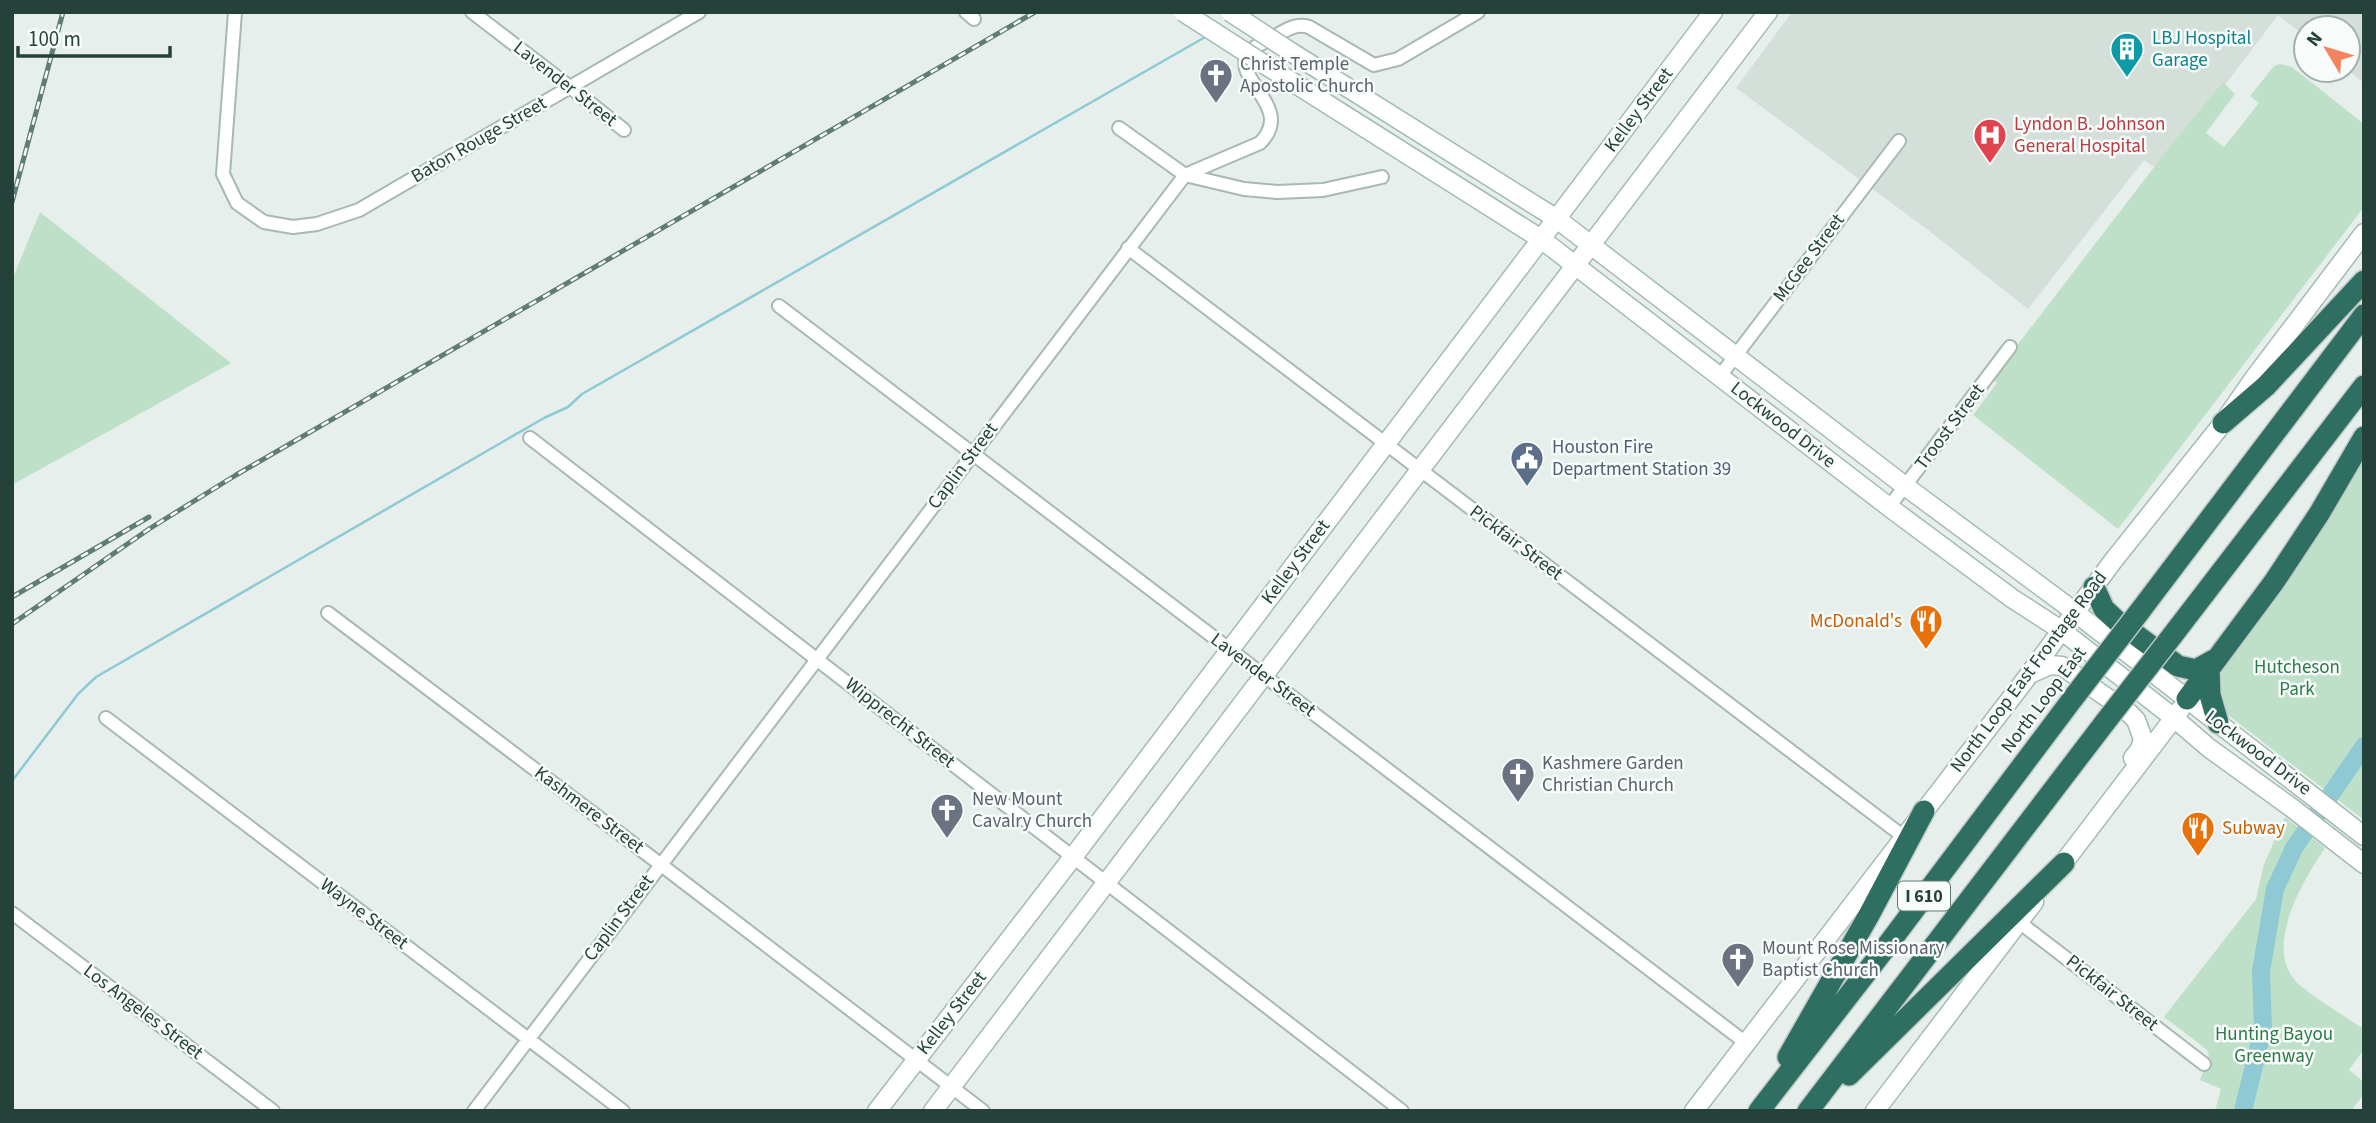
<svg xmlns="http://www.w3.org/2000/svg" width="2376" height="1123" font-family="'Source Sans 3',sans-serif">
	<rect width="100%" height="100%" fill="#e6efeb"/>
	<path fill="#d4dfda" d="M1792,12H2364V83L2347,70L2348,28H2306V37L2278,15L2160,171L2144,160L2028,309L1928,230L1736,88Z"/>
	<path fill="#bfe0c8" d="M2280,64L2292,67L2364,124V207L2118,529L1973,415L1997,383L1992,378L2168,149L2223,82L2235,94L2206,133L2224,147L2259,103L2250,96L2274,66Z
		M40,212L231,363L12,485V280Z
		M2364,459V820L2228,715L2215,700V680L2294,570Z
		M2285,817L2325,848C2304,879 2266,942 2293,978C2301,990 2349,1019 2364,1029V1049L2349,1070L2364,1082V1094L2351,1111H2215L2221,1089L2200,1080C2204,1068 2214,1061 2206,1049L2164,1017L2256,899L2264,864Z"/>
	<g fill="none" stroke-linecap="round" stroke-linejoin="round">
		<path stroke="#8ec9d4" stroke-width="2.5" d="M12,781L78,694L96,677L544,418L568,407L582,394L1207,36"/>
		<path stroke="#8ec9d4" stroke-width="18" d="M2243,1111L2263,1029L2261,971L2275,889L2294,848L2364,746"/>
		<defs>
			<path id="minor" d="M235,12L223,174L237,203L264,222L293,227L317,224L359,210L699,12
				M472,12L570,87L624,130
				M966,12L974,19
				M1119,128L1185,175L1244,189L1277,192L1323,190L1382,177
				M1128,248L1904,837
				M779,306L1746,1043
				M1720,376L1899,141
				M530,438L1402,1111
				M1889,507L2010,347
				M328,613L660,864L983,1111
				M106,718L623,1111
				M12,913L273,1111
				M2019,922L2204,1064
				M474,1111L1185,175L1260,143C1295,108 1234,81 1247,55C1251,47 1266,42 1274,37C1286,30 1295,23 1309,27L1374,65L1398,59L1478,12"/>
			<path id="secondary" d="M1291,52L1557,219L1905,486L2063,603L2364,836
				M1267,66L1541,239L1889,507L2013,599L2061,630L2174,718L2209,748L2292,808L2364,864
				M2030,674L2050,665L2062,666L2129,713L2136,720L2143,739L2140,749L2133,758
				M2055,874L2180,710
				M877,1111L1073,857L1713,12
				M933,1111C1212,746 1489,378 1768,12
				M1694,1111L2022,684L2113,561L2223,423L2255,377L2364,233
				M1875,1111L2034,902"/>
			<path id="motorway" d="M2223,423L2266,386L2364,281
				M2094,587L2104,609L2117,621L2178,666L2196,670L2214,660
				M2140,611L2364,315
				M2172,636L2364,386
				M2209,667L2210,695L2218,723
				M2187,699L2274,582L2319,514L2364,437
				M1788,1057L1869,915L1924,811
				M1849,1075L2064,863
				M1759,1111L1883,951L2074,697
				M1808,1111L2106,721"/>
		</defs>
		<use href="#minor" stroke="#a8b8b2" stroke-width="16"/>
		<use href="#secondary" stroke="#a4bbb3" stroke-width="21"/>
		<use href="#motorway" stroke="#c2cac8" stroke-width="24"/>
		<use href="#minor" stroke="#fff" stroke-width="12"/>
		<use href="#secondary" stroke="#fff" stroke-width="18"/>
		<use href="#motorway" stroke="#2f6f62" stroke-width="21"/>
		<defs>
			<path id="rail" d="M12,202L63,12
				M12,597L149,517
				M12,624L149,529L236,475L1035,12"/>
		</defs>
		<use href="#rail" stroke="#5f7d75" stroke-width="5"/>
		<use href="#rail" stroke="#f7fbf9" stroke-width="2.5" stroke-dasharray="8" stroke-linecap="butt"/>
		<defs>
			<path id="secondary-bridge" d="M1183,12L1267,66
				M1230,12L1291,52"/>
			<path id="motorway-bridge" d="M2074,697L2140,611
				M2106,721L2172,636"/>
		</defs>
		<use href="#secondary-bridge" stroke="#a4bbb3" stroke-width="21" stroke-linecap="butt"/>
		<use href="#motorway-bridge" stroke="#c2cac8" stroke-width="24" stroke-linecap="butt"/>
		<use href="#secondary-bridge" stroke="#fff" stroke-width="18"/>
		<use href="#motorway-bridge" stroke="#2f6f62" stroke-width="21"/>
	</g>
	<defs>
		<symbol id="building-pin" viewBox="-11 -11 22 30"><path d="M0 17L-7.5 6A9.5 9.5 0 1 1 7.5 6Z" fill="#0f9aa8" stroke="#f7fbf9"/><path d="M-4-6H4V6H1V3H-1V6H-4ZM-2.5-4.3h1.7v1.8h-1.7ZM.8-4.3h1.7v1.8H.8ZM-2.5-1h1.7V.8h-1.7ZM.8-1h1.7V.8H.8Z" fill="#fff"/></symbol>
		<symbol id="church-pin" viewBox="-11 -11 22 30"><path d="M0 17L-7.5 6A9.5 9.5 0 1 1 7.5 6Z" fill="#6b7280" stroke="#f7fbf9"/><path d="M-1.2-6h2.4v3.5h3.3v2.4h-3.3V6h-2.4V-.1h-3.3v-2.4h3.3Z" fill="#fff"/></symbol>
		<symbol id="hospital-pin" viewBox="-11 -11 22 30"><path d="M0 17L-7.5 6A9.5 9.5 0 1 1 7.5 6Z" fill="#e0444e" stroke="#f7fbf9"/><path d="M-5-5h3v3.5h4V-5h3V5h-3V1.5h-4V5h-3Z" fill="#fff"/></symbol>
		<symbol id="civic-pin" viewBox="-11 -11 22 30"><path d="M0 17L-7.5 6A9.5 9.5 0 1 1 7.5 6Z" fill="#5c6f8a" stroke="#f7fbf9"/><path d="M-.6-6.5H3V-4.5H.6V-3L4-1V1h2V6H-6V1h2V-1L-.6-3ZM-1.2 2.5V6h2.4V2.5Z" fill="#fff"/></symbol>
		<symbol id="restaurant-pin" viewBox="-11 -11 22 30"><path d="M0 17L-7.5 6A9.5 9.5 0 1 1 7.5 6Z" fill="#e8710a" stroke="#f7fbf9"/><path d="M-5-6h1v4h1v-4h1v4h1v-4h1v5L-1.5 .5V6h-2V.5L-5-1ZM5-6V6H3V1.5H1.5Q1.5-4 5-6Z" fill="#fff"/></symbol>
	</defs>
	<g fill-rule="evenodd">
		<use href="#building-pin" x="2108" y="30" width="38" height="52"/>
		<use href="#church-pin" x="1197" y="56" width="38" height="52"/>
		<use href="#hospital-pin" x="1971" y="116" width="38" height="52"/>
		<use href="#civic-pin" x="1508" y="439" width="38" height="52"/>
		<use href="#restaurant-pin" x="1907" y="602" width="38" height="52"/>
		<use href="#church-pin" x="1499" y="755" width="38" height="52"/>
		<use href="#church-pin" x="928" y="791" width="38" height="52"/>
		<use href="#restaurant-pin" x="2179" y="809" width="38" height="52"/>
		<use href="#church-pin" x="1719" y="940" width="38" height="52"/>
	</g>
	<g text-anchor="middle" dominant-baseline="central" stroke-width="5" stroke-linejoin="round" paint-order="stroke">
		<rect fill="#f7fbf9" stroke="#637a73" stroke-width="2" x="1898" y="881.5" width="52" height="29" rx="5"/>
		<g font-size="18" font-weight="bold" fill="#24423a">
			<text x="1924" y="896">I 610</text>
		</g>
		<g font-size="19" fill="#0d838f" stroke="#f7fbf9" text-anchor="start">
			<text x="2152" y="38">LBJ Hospital<tspan x="2152" dy="22">Garage</tspan></text>
		</g>
		<g font-size="19" fill="#5b616d" stroke="#f7fbf9" text-anchor="start">
			<text x="1240" y="64">Christ Temple<tspan x="1240" dy="22">Apostolic Church</tspan></text>
			<text x="1542" y="763">Kashmere Garden<tspan x="1542" dy="22">Christian Church</tspan></text>
			<text x="972" y="799">New Mount<tspan x="972" dy="22">Cavalry Church</tspan></text>
			<text x="1762" y="948">Mount Rose Missionary<tspan x="1762" dy="22">Baptist Church</tspan></text>
		</g>
		<g font-size="19" fill="#24423a" stroke="#f7fbf9">
			<text transform="translate(565 84) rotate(38)">Lavender Street</text>
			<text transform="translate(1639 110) rotate(-53)">Kelley Street</text>
			<text transform="translate(479 140) rotate(-30)">Baton Rouge Street</text>
			<text transform="translate(1809 258) rotate(-53)">McGee Street</text>
			<text transform="translate(1783 425) rotate(38)">Lockwood Drive</text>
			<text transform="translate(1950 427) rotate(-53)">Troost Street</text>
			<text transform="translate(963 466) rotate(-53)">Caplin Street</text>
			<text transform="translate(1516 543) rotate(37)">Pickfair Street</text>
			<text transform="translate(1296 562) rotate(-53)">Kelley Street</text>
			<text transform="translate(2029 672) rotate(-53)">North Loop East Frontage Road</text>
			<text transform="translate(1263 675) rotate(37)">Lavender Street</text>
			<text transform="translate(2044 700) rotate(-53)">North Loop East</text>
			<text transform="translate(900 723) rotate(38)">Wipprecht Street</text>
			<text transform="translate(2258 753) rotate(37)">Lockwood Drive</text>
			<text transform="translate(589 810) rotate(37)">Kashmere Street</text>
			<text transform="translate(364 914) rotate(37)">Wayne Street</text>
			<text transform="translate(619 918) rotate(-53)">Caplin Street</text>
			<text transform="translate(2112 993) rotate(38)">Pickfair Street</text>
			<text transform="translate(143 1012) rotate(37)">Los Angeles Street</text>
			<text transform="translate(952 1013) rotate(-52)">Kelley Street</text>
		</g>
		<g font-size="19" fill="#be3a42" stroke="#f7fbf9" text-anchor="start">
			<text x="2014" y="124">Lyndon B. Johnson<tspan x="2014" dy="22">General Hospital</tspan></text>
		</g>
		<g font-size="19" fill="#4e5e75" stroke="#f7fbf9" text-anchor="start">
			<text x="1552" y="447">Houston Fire<tspan x="1552" dy="22">Department Station 39</tspan></text>
		</g>
		<g font-size="19" fill="#c56008" stroke="#f7fbf9" text-anchor="end">
			<text x="1902" y="621">McDonald's</text>
			<text x="2222" y="828" text-anchor="start">Subway</text>
		</g>
		<g font-size="19" fill="#2d7a4b" stroke="#f7fbf9">
			<text x="2297" y="667">Hutcheson<tspan x="2297" dy="22">Park</tspan></text>
			<text x="2274" y="1034">Hunting Bayou<tspan x="2274" dy="22">Greenway</tspan></text>
		</g>
	</g>
	<rect width="2376" height="1123" fill="none" stroke="#24423a" stroke-width="28"/>
	<g transform="translate(2327 49) rotate(308)"><circle r="33" fill="#f7fbf9" stroke="#a3b1ad" stroke-width="2"/>
	<path d="M0-5L12 26L0 18L-12 26Z" fill="#f4845f"/>
	<text y="-10" font-size="19" font-weight="bold" text-anchor="middle" fill="#24423a">N</text>
	</g>
	<path d="M18 46v10h152v-10" fill="none" stroke="#24423a" stroke-width="3.5"/>
	<text x="28" y="46" font-size="21" fill="#24423a" stroke="#f7fbf9" stroke-width="5" paint-order="stroke">100 m</text>
</svg>
